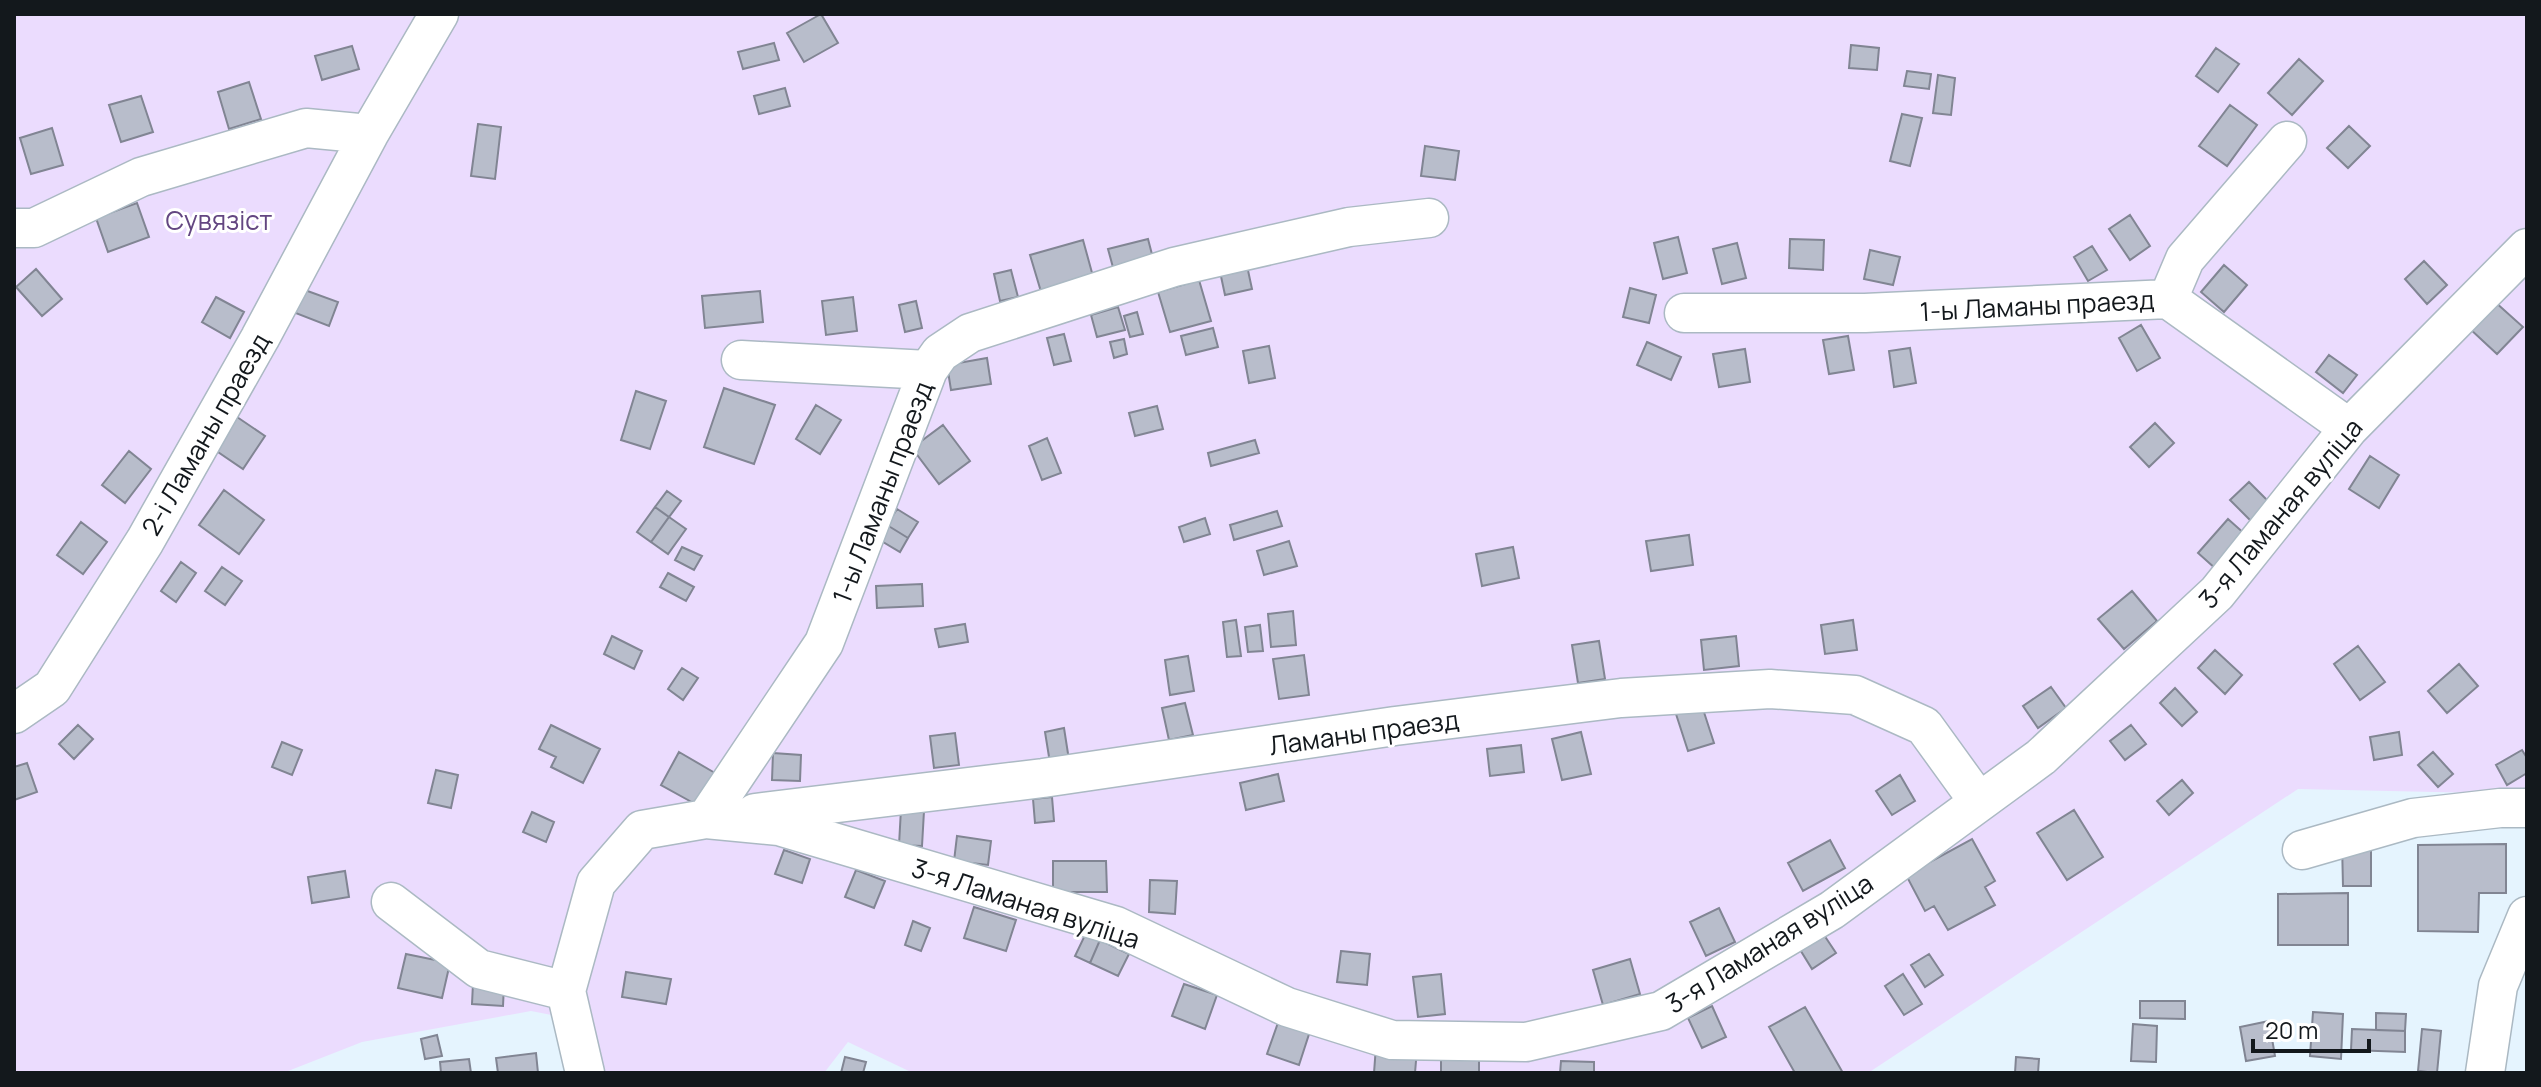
<svg xmlns="http://www.w3.org/2000/svg" width="2541" height="1087" font-family="Manrope,sans-serif">
	<rect width="100%" height="100%" fill="#e5f4fe"/>
	<path fill="#ebdcfe" d="M14,14H2527V794L2298,789L1868,1073H913L848,1042L824,1073H599L593,1023L531,1011L362,1042L283,1073H14Z"/>
	<path fill="#b8bdcb" stroke="#818593" stroke-width="2" d="M821,14L838,43L804,62L787,33Z
		M774,43L779,60L743,69L738,52Z
		M1851,45L1879,48L1877,70L1849,68Z
		M352,46L359,69L322,80L315,56Z
		M2216,48L2239,64L2218,92L2196,76Z
		M2299,59L2323,81L2292,115L2268,93Z
		M1907,71L1931,74L1929,89L1904,86Z
		M1938,75L1955,78L1951,115L1933,113Z
		M249,82L261,119L229,129L218,92Z
		M785,88L790,106L759,114L754,96Z
		M141,96L153,132L121,142L109,105Z
		M2230,105L2257,125L2227,166L2199,146Z
		M1902,114L1922,118L1910,166L1890,161Z
		M478,124L501,127L495,179L471,176Z
		M2349,126L2370,146L2348,168L2327,148Z
		M52,128L63,165L31,174L20,138Z
		M1425,146L1459,151L1455,180L1421,176Z
		M137,203L149,237L108,252L96,218Z
		M2130,215L2150,246L2130,260L2109,229Z
		M1678,237L1687,273L1663,279L1654,243Z
		M1148,239L1154,262L1114,271L1108,249Z
		M1790,239L1824,240L1823,270L1789,268Z
		M1083,240L1094,280L1042,295L1030,255Z
		M1737,243L1746,278L1722,284L1713,249Z
		M2092,246L2107,270L2088,281L2074,257Z
		M1870,250L1900,257L1893,285L1864,279Z
		M1246,261L1252,289L1225,295L1219,267Z
		M2424,261L2447,285L2427,304L2405,279Z
		M2224,265L2247,285L2224,312L2201,292Z
		M36,269L62,299L42,316L16,287Z
		M1011,270L1018,297L1000,301L994,274Z
		M1199,280L1211,321L1170,332L1158,292Z
		M1630,288L1656,295L1649,323L1623,317Z
		M302,289L338,302L329,326L293,312Z
		M760,291L763,322L705,328L702,296Z
		M216,297L244,312L230,338L202,322Z
		M853,297L857,331L826,335L822,301Z
		M916,301L922,328L905,332L899,305Z
		M2494,301L2523,327L2497,354L2469,328Z
		M1118,307L1125,330L1097,337L1091,315Z
		M1137,312L1143,334L1130,337L1124,316Z
		M2141,325L2160,358L2137,371L2119,338Z
		M1213,328L1218,347L1186,355L1181,336Z
		M1064,334L1071,361L1054,365L1047,338Z
		M1848,336L1854,370L1829,374L1823,340Z
		M1124,339L1127,354L1114,358L1110,342Z
		M1647,342L1681,357L1671,380L1637,365Z
		M1269,346L1275,378L1249,383L1243,351Z
		M1910,348L1916,383L1894,387L1889,351Z
		M1745,349L1750,382L1719,387L1713,354Z
		M2329,355L2357,375L2343,393L2316,372Z
		M987,358L991,384L951,390L947,365Z
		M724,388L775,405L754,464L704,447Z
		M636,391L666,401L650,449L621,440Z
		M816,405L841,420L820,454L796,439Z
		M1157,406L1163,429L1135,436L1129,413Z
		M237,417L265,436L243,469L215,450Z
		M2155,423L2174,443L2149,467L2130,447Z
		M943,425L970,461L939,484L912,448Z
		M1047,438L1061,473L1042,480L1029,446Z
		M1255,440L1259,453L1211,466L1208,453Z
		M129,451L151,469L125,503L102,485Z
		M2370,456L2399,475L2379,508L2349,489Z
		M2249,482L2272,505L2253,523L2230,500Z
		M224,490L264,520L239,554L199,525Z
		M667,491L681,501L669,517L655,507Z
		M655,507L669,517L651,542L637,532Z
		M897,509L918,522L908,538L887,525Z
		M1277,511L1282,526L1234,540L1230,525Z
		M669,517L686,529L668,554L651,542Z
		M1205,518L1210,534L1184,542L1179,527Z
		M2228,519L2246,535L2216,569L2198,553Z
		M81,522L107,542L83,574L57,555Z
		M887,525L908,538L900,552L878,539Z
		M1689,535L1693,565L1651,571L1646,541Z
		M1289,541L1297,566L1264,575L1257,551Z
		M682,547L702,556L694,570L675,560Z
		M1513,547L1519,578L1482,586L1476,554Z
		M181,562L196,573L176,602L161,591Z
		M222,567L242,581L225,605L205,591Z
		M668,573L694,587L686,601L660,587Z
		M922,584L923,606L877,608L876,586Z
		M2132,591L2157,621L2124,649L2098,619Z
		M1293,611L1296,645L1271,647L1268,614Z
		M1236,620L1241,656L1227,657L1223,622Z
		M1853,620L1857,650L1825,654L1821,625Z
		M965,624L968,642L939,647L935,629Z
		M1260,625L1263,651L1248,652L1245,627Z
		M612,636L642,651L634,669L604,654Z
		M1736,636L1739,666L1704,670L1701,640Z
		M1599,641L1605,679L1578,683L1572,645Z
		M2358,646L2385,682L2360,700L2334,664Z
		M2215,650L2242,675L2225,694L2198,668Z
		M1304,655L1309,695L1279,699L1273,659Z
		M1188,656L1194,691L1170,695L1165,660Z
		M2459,664L2478,686L2447,713L2428,691Z
		M682,668L698,678L683,700L668,689Z
		M2051,687L2066,708L2038,728L2023,706Z
		M2175,688L2197,712L2182,726L2160,703Z
		M1185,703L1193,735L1169,740L1162,708Z
		M1701,703L1714,743L1688,751L1675,711Z
		M78,725L93,739L74,759L59,744Z
		M551,725L600,749L583,783L551,767L556,757L539,749Z
		M2131,725L2146,744L2125,760L2110,741Z
		M1064,728L1069,760L1050,763L1045,732Z
		M1581,732L1591,774L1562,780L1552,739Z
		M2399,732L2402,755L2374,760L2370,737Z
		M955,733L959,765L934,768L930,736Z
		M282,742L302,750L292,775L272,767Z
		M1521,745L1524,772L1490,776L1487,749Z
		M2522,750L2527,758V773L2507,785L2496,765Z
		M679,752L715,773L697,805L661,785Z
		M2433,752L2453,774L2438,787L2418,765Z
		M773,753L801,755L800,781L772,780Z
		M27,763L37,792L14,800V767Z
		M436,770L458,775L451,808L428,803Z
		M1278,774L1284,801L1246,810L1240,783Z
		M1900,775L1915,801L1892,815L1876,791Z
		M2182,780L2193,793L2169,815L2157,801Z
		M1052,797L1054,821L1035,823L1033,799Z
		M901,809L924,811L922,846L899,845Z
		M2074,810L2103,857L2067,880L2037,833Z
		M532,812L554,822L546,842L523,832Z
		M957,836L991,841L988,865L954,861Z
		M1972,839L1995,881L1985,887L1995,905L1948,930L1934,906L1925,911L1906,875Z
		M1830,840L1845,868L1803,891L1788,863Z
		M2342,843H2371V886H2343Z
		M2506,844V893H2479L2478,932L2418,931V845Z
		M784,850L810,859L802,883L775,874Z
		M1053,861H1106L1107,892H1053Z
		M856,870L885,881L874,908L845,897Z
		M345,871L349,897L312,903L308,877Z
		M1150,880L1177,881L1175,914L1149,912Z
		M2348,893V945H2278V894Z
		M974,907L1016,920L1006,951L964,938Z
		M1719,908L1735,942L1706,956L1690,922Z
		M913,921L930,928L921,951L905,945Z
		M1820,929L1836,953L1812,969L1796,943Z
		M1086,933L1100,940L1090,963L1075,956Z
		M1100,940L1129,954L1118,976L1090,963Z
		M1341,951L1370,954L1367,985L1337,982Z
		M406,954L450,963L442,998L398,988Z
		M1929,954L1943,975L1925,987L1911,965Z
		M1630,959L1640,994L1603,1005L1593,970Z
		M626,972L671,979L666,1004L622,997Z
		M1441,974L1445,1014L1418,1017L1413,977Z
		M1903,974L1922,1004L1904,1015L1885,986Z
		M473,983L504,985L503,1006L472,1004Z
		M1184,984L1217,995L1205,1029L1172,1016Z
		M2140,1001H2185V1019L2140,1018Z
		M1712,1006L1726,1037L1702,1048L1688,1018Z
		M1805,1007L1843,1073H1795L1769,1027Z
		M2313,1012L2343,1014L2341,1059L2310,1056Z
		M2376,1013L2406,1014L2405,1031L2376,1030Z
		M1280,1017L1311,1028L1299,1065L1267,1054Z
		M2269,1021L2275,1056L2246,1061L2240,1027Z
		M2133,1024L2157,1026L2156,1062L2131,1061Z
		M2352,1029L2405,1031V1052L2351,1050Z
		M2422,1029L2441,1031L2437,1073L2418,1071Z
		M437,1035L442,1056L425,1059L421,1039Z
		M1376,1046L1417,1049L1415,1073H1374Z
		M536,1053L538,1073H498L496,1058Z
		M1441,1053H1479V1073H1441Z
		M845,1057L866,1062L863,1073H841Z
		M2016,1057L2039,1059L2038,1073H2015Z
		M469,1059L471,1073H441L440,1062Z
		M1561,1061L1594,1062V1073H1560Z"/>
	<g fill="none" stroke-linecap="round" stroke-linejoin="round">
		<defs>
			<path id="minor" d="M14,228H34L141,177L306,128L369,134L439,14
				M2168,299L2185,259L2287,141
				M1684,313H1865L2168,299L2349,428
				M741,360L928,370
				M14,714L52,688L145,541L260,338L369,134
				M755,813L1043,778L1395,726L1621,698L1770,689L1855,695L1924,726L1979,802
				M706,819L824,643L928,370L940,353L970,333L1174,267L1349,227L1429,218
				M2302,850L2413,818L2500,808H2527
				M391,902L479,969L566,991
				M585,1073L566,991L596,883L642,830L706,819L779,826L1116,926L1287,1007L1392,1040L1526,1042L1661,1011L1832,910L2041,757L2217,593L2349,428L2527,248
				M2485,1073L2498,986L2527,916"/>
		</defs>
		<use href="#minor" stroke="#abb9c3" stroke-width="41"/>
		<use href="#minor" stroke="#fff" stroke-width="38"/>
	</g>
	<g text-anchor="middle" dominant-baseline="central" stroke-width="6" stroke-linejoin="round" paint-order="stroke">
		<g font-size="26" fill="#634681" stroke="#fff">
			<text x="219" y="220">Сувязіст</text>
		</g>
		<g font-size="26" fill="#13181c" stroke="#fff">
			<text transform="translate(2037 305) rotate(-3)">1-ы Ламаны праезд</text>
			<text transform="translate(205 434) rotate(-60)">2-і Ламаны праезд</text>
			<text transform="translate(882 492) rotate(-69)">1-ы Ламаны праезд</text>
			<text transform="translate(2280 513) rotate(-50)">3-я Ламаная вуліца</text>
			<text transform="translate(1364 732) rotate(-8)">Ламаны праезд</text>
			<text transform="translate(1026 903) rotate(18)">3-я Ламаная вуліца</text>
			<text transform="translate(1769 943) rotate(-32)">3-я Ламаная вуліца</text>
		</g>
	</g>
	<rect width="2541" height="1087" fill="none" stroke="#13181c" stroke-width="32"/>
	<path d="M2253 1039v12h116v-12" fill="none" stroke="#13181c" stroke-width="4"/>
	<text x="2265" y="1039" font-size="24" fill="#13181c" stroke="#ffffff" stroke-width="6" paint-order="stroke">20 m</text>
</svg>
